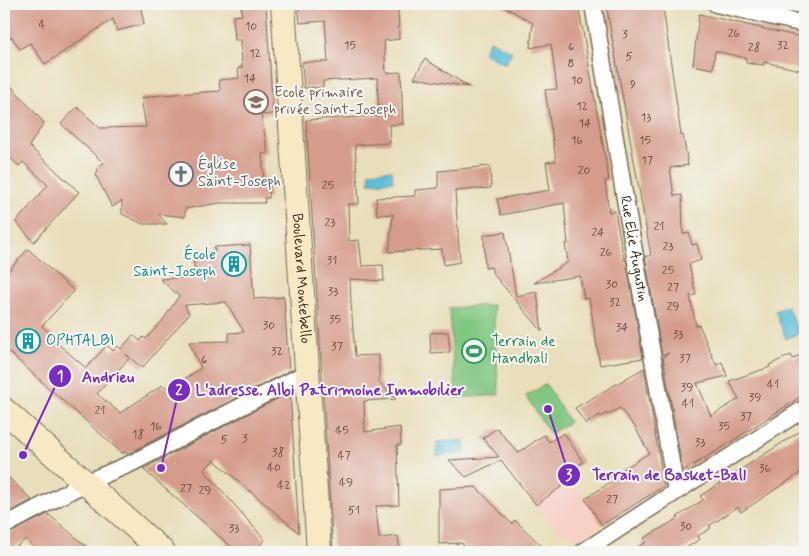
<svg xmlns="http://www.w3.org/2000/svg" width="809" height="556" font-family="Mynerve,sans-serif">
	<rect width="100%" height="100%" fill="#f6f6f2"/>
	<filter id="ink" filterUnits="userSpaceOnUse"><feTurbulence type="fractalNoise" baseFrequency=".02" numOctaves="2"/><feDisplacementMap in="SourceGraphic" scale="10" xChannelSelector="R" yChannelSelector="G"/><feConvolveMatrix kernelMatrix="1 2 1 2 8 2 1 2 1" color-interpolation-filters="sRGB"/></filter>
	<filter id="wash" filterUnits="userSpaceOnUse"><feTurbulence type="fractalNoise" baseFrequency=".0096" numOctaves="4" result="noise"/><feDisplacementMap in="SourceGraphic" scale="20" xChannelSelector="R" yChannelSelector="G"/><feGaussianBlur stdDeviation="1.12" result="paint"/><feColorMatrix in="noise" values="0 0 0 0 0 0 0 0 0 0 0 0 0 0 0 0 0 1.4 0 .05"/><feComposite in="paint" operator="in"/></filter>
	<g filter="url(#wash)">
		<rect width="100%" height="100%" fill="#e8deba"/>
		<path fill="#f7d1c8" d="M544,435L602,525L579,540L570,530L562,534L504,464Z"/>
		<path fill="#81c782" stroke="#5e7850" d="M493,305L499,395L456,398L449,308Z
			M546,384L569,422L550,434L526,396Z"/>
		<path fill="#5cbeda" stroke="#4c747c" d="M490,40L512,52L505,64L483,53Z
			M392,170L393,181L369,183L370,172Z
			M787,306L799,333L786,339L775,311Z
			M463,440L465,453L437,456V442Z"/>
		<g id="blocks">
			<path fill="#d59c8b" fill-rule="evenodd" d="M4,4H140L144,24L117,31L113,19L45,64L30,43L20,49L12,37L4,40Z
				M241,4H266L273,114L261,115L268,153L262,154L264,182H270L269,198H264L265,203H219L185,209V217L158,214L167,224H143L122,214V201L112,207L96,176L99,166L104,163L61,124L77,107L100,128L146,127L141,98L160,95L220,91L219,80L239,78L238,68H242L241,40H235L233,16L242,15Z
				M298,4H398L399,39L384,41L386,73L401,72L403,124L389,125L390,143L355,145L359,204H348L349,241L359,240L362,266L383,265L384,281L350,279L351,303L355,356L379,355V382L396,399L364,401L365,432L400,427L401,445H397L399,505L376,506L379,538L398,536L400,552H333L306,120L379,116L377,78L323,81V87L304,88L302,62H328L325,21L300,23Z
				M499,4H578L609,180L605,181L609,212L615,211L624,260H626L643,358L600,365L589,298L584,299L580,276L534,283L568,262L565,244H568L564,203L501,215L497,199L550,190L546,162L556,161L545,90L557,89L551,44L530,48L533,23Z
				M606,4H648L663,7L681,135H683L688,165L670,168L674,196L682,195L683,234L689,233L692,245L697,244L701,260L689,264L696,295L690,296L696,326L699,325L716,365L722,362L727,376L697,383L711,416L739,399L729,381L770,367L769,365L791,355L793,359L805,352V394L720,449L683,471L663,357L669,353L662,355L645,256H651Z
				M699,14L805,38V71L764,62V65L746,63V58L715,51L713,69L693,65Z
				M425,59L469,87L414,78Z
				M4,78L44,123L29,146L79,192L34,242L16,222L48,185L23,162L19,166L4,152Z
				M490,166L491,188L455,191L460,262L444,265L442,249L389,252L393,214L377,215L376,198L415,196V190L438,188V171Z
				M505,232L516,296L537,292L542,331L493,274L491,267L485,268L484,235Z
				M250,245L254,299L284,297L289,371L127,454L123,451V454L4,348V276L28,249L74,291L42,326L54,337L52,339L86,368L107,345L113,351L118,346L121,349L133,335L140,341L143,337L146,339L163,320L179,296L160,279L195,277L193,253L215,252L214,247ZM226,302L244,332L229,333V341L189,342L201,368L169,389L163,385L120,413L97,394L129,358L126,354L142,368L189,314L185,305Z
				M448,332L450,352L431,353L430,333Z
				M644,368L664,486L602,525L585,499L609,483L607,480L649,453L635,427L620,408L607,415L606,413L601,417L600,415L586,424L575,408Z
				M290,392L299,533L214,460L204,470L265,540L253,552H237L143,469Z
				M497,428L518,453L544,435L549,442L564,433L583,462L568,472L572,479L536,505L501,460L466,477L449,460L499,457L483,438Z
				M805,428V470L741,512L738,507L709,526L711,528L698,536L700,539L680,552H630L646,542L644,538L679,518L677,517L703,500L700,496Z
				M4,473L32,500L4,515Z
				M476,487L512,524L515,520L548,552H467L462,543L439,544V489Z
				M48,514L67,530L93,552H38L26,539L9,552H4V536Z"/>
		</g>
	</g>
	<g filter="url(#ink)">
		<use href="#blocks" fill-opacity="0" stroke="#786955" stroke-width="1"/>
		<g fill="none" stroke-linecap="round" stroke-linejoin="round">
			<defs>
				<g id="minor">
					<path id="s1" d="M593,4L625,199L676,491"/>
					<path d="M716,4L805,24"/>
					<path d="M4,526L85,483L132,463L306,373"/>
					<path d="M583,552L805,408"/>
				</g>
				<g id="secondary">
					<path id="s2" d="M283,4L319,552"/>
					<path d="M4,410L163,552"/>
				</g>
			</defs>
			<use href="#minor" stroke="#786955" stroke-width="19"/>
			<use href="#secondary" stroke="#786955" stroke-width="26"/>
			<use href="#minor" stroke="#fff" stroke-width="16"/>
			<use href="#secondary" stroke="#f6e9c3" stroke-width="24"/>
		</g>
	</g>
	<defs>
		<symbol id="school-ring" viewBox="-11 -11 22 22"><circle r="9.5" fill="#f6f6f2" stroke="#8d6e63" stroke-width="1.5"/><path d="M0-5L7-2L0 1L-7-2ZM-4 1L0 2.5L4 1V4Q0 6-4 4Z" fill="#8d6e63"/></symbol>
		<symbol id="church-ring" viewBox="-11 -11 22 22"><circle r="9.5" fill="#f6f6f2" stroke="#6b7280" stroke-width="1.5"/><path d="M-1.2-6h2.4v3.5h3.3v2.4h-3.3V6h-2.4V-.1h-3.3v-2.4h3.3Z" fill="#6b7280"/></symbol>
		<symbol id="building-ring" viewBox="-11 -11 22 22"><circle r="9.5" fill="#f6f6f2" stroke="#0f9aa8" stroke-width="1.5"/><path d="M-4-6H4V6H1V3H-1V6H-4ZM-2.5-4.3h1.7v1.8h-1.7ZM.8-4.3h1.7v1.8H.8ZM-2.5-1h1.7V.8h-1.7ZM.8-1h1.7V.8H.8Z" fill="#0f9aa8"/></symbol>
		<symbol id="stadium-ring" viewBox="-11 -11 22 22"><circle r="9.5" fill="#f6f6f2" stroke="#2e9e5b" stroke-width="1.5"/><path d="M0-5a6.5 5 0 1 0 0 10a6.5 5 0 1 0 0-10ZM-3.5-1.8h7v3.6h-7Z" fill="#2e9e5b"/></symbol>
	</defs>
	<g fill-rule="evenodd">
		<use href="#school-ring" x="242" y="88" width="28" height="28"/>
		<use href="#church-ring" x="167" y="160" width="28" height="28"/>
		<use href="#building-ring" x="220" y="250" width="28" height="28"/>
		<use href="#building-ring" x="14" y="327" width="28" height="28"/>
		<use href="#stadium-ring" x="460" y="337" width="28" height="28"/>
	</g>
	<g text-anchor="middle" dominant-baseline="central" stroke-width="4" stroke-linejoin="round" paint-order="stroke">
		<g font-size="12" fill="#624639">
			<text x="42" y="25">4</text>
			<text x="251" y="27">10</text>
			<text x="734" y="34">26</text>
			<text x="625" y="35">3</text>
			<text x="350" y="46">15</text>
			<text x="783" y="46">32</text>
			<text x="571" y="47">6</text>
			<text x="754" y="48">28</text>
			<text x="255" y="54">12</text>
			<text x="629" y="57">5</text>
			<text x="571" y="64">8</text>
			<text x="250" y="79">14</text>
			<text x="577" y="81">10</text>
			<text x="633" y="85">9</text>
			<text x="582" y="107">12</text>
			<text x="646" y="118">13</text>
			<text x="585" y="124">14</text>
			<text x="577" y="141">16</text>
			<text x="645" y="141">15</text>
			<text x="647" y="161">17</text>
			<text x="584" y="171">20</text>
			<text x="328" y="186">25</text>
			<text x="330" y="223">23</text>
			<text x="659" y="227">21</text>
			<text x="598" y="233">24</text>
			<text x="668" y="247">23</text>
			<text x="606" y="253">26</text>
			<text x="332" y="261">31</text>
			<text x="668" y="271">25</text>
			<text x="612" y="285">30</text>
			<text x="673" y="288">27</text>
			<text x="333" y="292">33</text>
			<text x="615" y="303">32</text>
			<text x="673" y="307">29</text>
			<text x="335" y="320">35</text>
			<text x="269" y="326">30</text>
			<text x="622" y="328">34</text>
			<text x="678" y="335">33</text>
			<text x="337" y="347">37</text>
			<text x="277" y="352">32</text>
			<text x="685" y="359">37</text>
			<text x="204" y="360">6</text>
			<text x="773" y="385">41</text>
			<text x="687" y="388">39</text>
			<text x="755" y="398">39</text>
			<text x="688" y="404">41</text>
			<text x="100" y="411">21</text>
			<text x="746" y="417">37</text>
			<text x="156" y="427">16</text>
			<text x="724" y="427">35</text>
			<text x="342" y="431">45</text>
			<text x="138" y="435">18</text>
			<text x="245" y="439">3</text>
			<text x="224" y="440">5</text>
			<text x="700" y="443">33</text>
			<text x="278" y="453">38</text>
			<text x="344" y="456">47</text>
			<text x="274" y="468">40</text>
			<text x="765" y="469">36</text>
			<text x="346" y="483">49</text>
			<text x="284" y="486">42</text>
			<text x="186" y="489">27</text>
			<text x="205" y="491">29</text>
			<text x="612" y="500">27</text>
			<text x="354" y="511">51</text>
			<text x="686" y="527">30</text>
			<text x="234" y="529">33</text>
		</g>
		<g font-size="15" fill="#785e54" stroke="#f6f6f2" text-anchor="start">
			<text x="274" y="93">Ecole primaire<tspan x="274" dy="17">privée Saint-Joseph</tspan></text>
		</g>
		<g font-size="15" fill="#5b616d" stroke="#f6f6f2" text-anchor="start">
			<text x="198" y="165">Église<tspan x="198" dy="17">Saint-Joseph</tspan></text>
		</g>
		<g font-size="15" fill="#3b2a1e" stroke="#f6f6f2">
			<text stroke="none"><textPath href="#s1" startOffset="248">Rue Elie Augustin</textPath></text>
			<text stroke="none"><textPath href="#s2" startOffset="275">Boulevard Montebello</textPath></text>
		</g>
		<g font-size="15" fill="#0d838f" stroke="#f6f6f2" text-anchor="end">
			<text x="216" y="255">École<tspan x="216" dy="17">Saint-Joseph</tspan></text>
			<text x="46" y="341" text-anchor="start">OPHTALBI</text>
		</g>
		<g font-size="15" fill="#27864d" stroke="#f6f6f2" text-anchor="start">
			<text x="492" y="342">Terrain de<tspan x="492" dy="17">Handball</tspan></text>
		</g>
	</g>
	<path fill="none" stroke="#7b2cbf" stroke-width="2" d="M23 455L60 376M161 468L179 390M548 409L569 475"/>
	<g fill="#7b2cbf" stroke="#f6f6f2" stroke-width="2">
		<circle cx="23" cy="455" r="5"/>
		<circle cx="161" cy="468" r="5"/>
		<circle cx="548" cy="409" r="5"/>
		<circle cx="60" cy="376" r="12"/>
		<circle cx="179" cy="390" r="12"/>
		<circle cx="569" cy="475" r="12"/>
	</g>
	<g font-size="15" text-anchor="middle" font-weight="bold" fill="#fff">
		<text x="60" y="381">1</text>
		<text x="179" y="395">2</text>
		<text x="569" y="480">3</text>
	</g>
	<g font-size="16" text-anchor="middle" font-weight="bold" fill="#7b2cbf" stroke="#f6f6f2" stroke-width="4" stroke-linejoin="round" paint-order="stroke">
		<text x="108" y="382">Andrieu</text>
		<text x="330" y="395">L'adresse. Albi Patrimoine Immobilier</text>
		<text x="669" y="480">Terrain de Basket-Ball</text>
	</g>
	<rect width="809" height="556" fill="none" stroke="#f6f6f2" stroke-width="20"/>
</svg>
